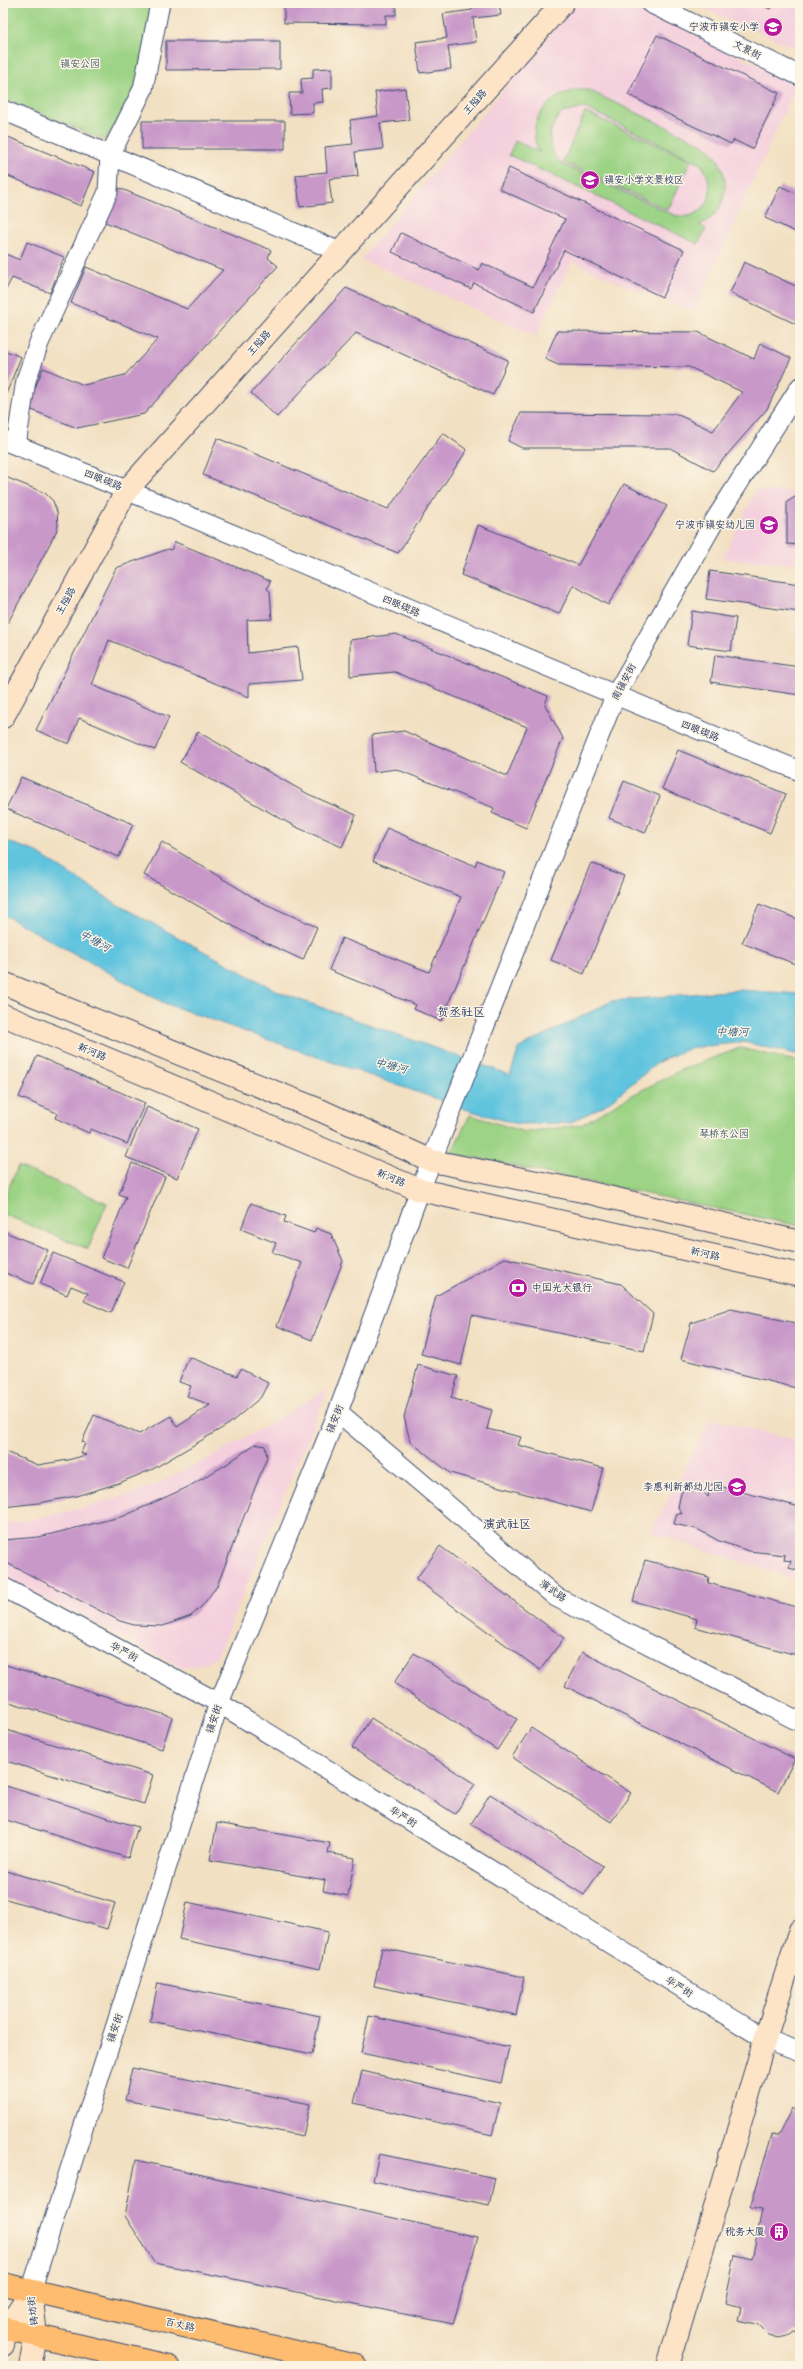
<svg xmlns="http://www.w3.org/2000/svg" width="803" height="2369" font-family="'Balsamiq Sans','LXGW WenKai TC',sans-serif">
	<rect width="100%" height="100%" fill="#fcf5e5"/>
	<filter id="ink" filterUnits="userSpaceOnUse"><feTurbulence type="fractalNoise" baseFrequency=".025" numOctaves="2"/><feDisplacementMap in="SourceGraphic" scale="8" xChannelSelector="R" yChannelSelector="G"/><feConvolveMatrix kernelMatrix="1 2 1 2 8 2 1 2 1" color-interpolation-filters="sRGB"/></filter>
	<filter id="wash" filterUnits="userSpaceOnUse"><feTurbulence type="fractalNoise" baseFrequency=".012" numOctaves="4" result="noise"/><feDisplacementMap in="SourceGraphic" scale="16" xChannelSelector="R" yChannelSelector="G"/><feGaussianBlur stdDeviation="0.9" result="paint"/><feColorMatrix in="noise" values="0 0 0 0 0 0 0 0 0 0 0 0 0 0 0 0 0 1.4 0 .05"/><feComposite in="paint" operator="in"/></filter>
	<g filter="url(#wash)">
		<rect width="100%" height="100%" fill="#f2e0c2"/>
		<path fill="#f4cfdd" d="M577,3H629L797,84L694,311L633,289L572,261L536,336L361,259Z
			M691,3H800V50Z
			M756,491L800,492V563L722,559Z
			M328,1389L217,1656L203,1664L183,1668L3,1578V1525L76,1510L148,1488L215,1455Z
			M710,1419L800,1441V1581L651,1532Z"/>
		<path fill="#9cd385" stroke="#5c8172" fill-rule="evenodd" d="M3,3H154L137,89L105,140L3,98Z
			M576,90H588L703,144C732,163 734,211 699,225L706,229L698,244L509,155L515,141L539,152C524,121 548,96 576,90ZM585,108L700,163C709,175 712,187 708,202C698,214 690,219 674,215L560,163C546,145 546,129 562,113Z
			M585,112L691,160L668,210L563,162Z
			M740,1048L800,1062V1226L451,1153L470,1115L525,1132L581,1125L621,1101L681,1070Z
			M18,1166L107,1203L88,1249L3,1214V1201Z"/>
		<path fill="#60c4de" stroke="#3e7a9e" d="M3,840L34,851L120,906L281,993L510,1075L519,1048L612,1001L739,990L800,994V1055L744,1042L690,1048L660,1061L605,1105L569,1123L517,1124L468,1110L164,1003L8,917L3,914Z"/>
		<g id="blocks">
			<path fill="#c898c9" d="M284,3H396V15H386V24L284,23Z
				M471,3H499L501,15L473,18L476,42L448,46L451,69L420,73L416,42L447,38L443,14L472,10Z
				M757,3H773L770,9Z
				M657,35L779,93L752,149L734,140L731,144L628,95Z
				M166,41H280V69L166,70Z
				M332,68V88L322,89L323,102L313,103V113L290,114L289,93H302L301,79L313,78V69Z
				M405,88L409,120L380,123L383,149L355,152L358,176L329,179L332,203L300,207L296,175L327,172L325,147L353,144L350,120L378,116L375,92Z
				M142,121H285V149H142Z
				M3,135L95,172L81,206L3,174Z
				M509,168L684,250L662,297L564,250L534,312L474,283L471,289L392,252L401,233L479,270L482,263L533,287L565,219L499,189Z
				M780,186L800,195V234L765,218Z
				M119,188L271,250L268,258L278,266L144,414L77,428L27,408L43,368L84,385L125,375L158,339L71,303L86,267L187,309L223,270L105,222Z
				M27,242L64,257L50,293L12,278L3,295V253L20,260Z
				M744,262L800,288V326L730,293Z
				M346,288L508,360L493,395L356,333L277,417L251,393Z
				M557,331L698,332L754,359L760,343L791,358L767,409L713,471L670,448H522L508,441L521,413L676,414L713,431L742,392L689,367L558,365L545,359Z
				M3,350L21,357L6,394L3,393Z
				M443,433L467,450L398,553L203,475L217,438L388,509Z
				M3,476L45,493L53,501L57,512L58,525L56,532L3,632Z
				M624,484L667,506L608,605L573,585L559,614L461,575L478,525L578,565Z
				M795,497H800V545L787,544V502Z
				M175,542L270,581L267,589L270,591L272,619L247,620L248,653L298,647L302,680L249,684V697L109,640L92,685L169,717L155,750L79,718L69,744L36,730L116,568L168,549L171,550Z
				M710,571L800,584V612L706,599Z
				M692,611L736,618L731,651L687,645Z
				M396,634L548,696L545,705L563,738L526,828L492,813L494,808L396,769L374,772L372,735L404,731L507,776L527,727L395,672L350,676V640Z
				M715,655L800,667V695L711,682Z
				M198,732L308,794L356,815L342,847L294,826L180,762Z
				M678,750L786,794L770,833L662,789Z
				M21,777L133,824L119,857L6,809Z
				M624,781L660,796L645,833L609,818Z
				M387,828L475,866L477,860L504,872L441,1021L414,1009L416,1005L329,970L342,938L429,972L461,897L373,861Z
				M162,842L261,902L317,927L303,960L247,934L144,875Z
				M591,863L624,876L584,974L551,960Z
				M759,904L800,920V966L742,943Z
				M37,1056L145,1103L127,1144L91,1129L89,1133L55,1118L57,1113L19,1097Z
				M147,1107L198,1129L177,1178L126,1157Z
				M132,1163L165,1177L127,1268L101,1258L126,1197L119,1194Z
				M251,1203L286,1216L284,1222L314,1233L316,1228L331,1234L343,1261L312,1340L277,1326L302,1263L272,1252L276,1243L241,1229Z
				M3,1231L48,1250L33,1284L3,1272Z
				M53,1253L124,1282L111,1313L84,1301L88,1293L71,1286L67,1295L40,1284Z
				M505,1258L621,1284L653,1314L644,1351L472,1315L461,1365L421,1354L436,1296Z
				M731,1309L800,1324V1389L681,1359L691,1323Z
				M189,1357L237,1376L241,1369L268,1383L261,1397L229,1424L153,1469L119,1483L76,1496L39,1503L3,1507V1451L38,1465L68,1460L86,1455L81,1453L85,1443L82,1442L94,1415L139,1434L171,1416L177,1427L210,1405L187,1396L191,1386L179,1382Z
				M418,1365L458,1376L451,1398L492,1410L487,1429L521,1437L518,1445L603,1468L591,1512L450,1473L410,1441L404,1417Z
				M255,1444L265,1446L267,1457L217,1586L202,1606L191,1616L163,1626L134,1625L120,1621L3,1561V1540L39,1537L124,1516L188,1487L227,1464Z
				M711,1484L800,1507V1571L789,1568L791,1561L784,1560L785,1555L749,1551L719,1541L697,1529L674,1524L677,1513L682,1514L678,1507L681,1493L686,1488H698L708,1497Z
				M440,1546L564,1638L540,1670L416,1579Z
				M645,1560L709,1577L708,1583L800,1608V1656L695,1627L697,1619L633,1601Z
				M582,1652L795,1759L778,1792L565,1686Z
				M414,1653L517,1719L497,1750L394,1683Z
				M3,1664L172,1717L162,1749L3,1700Z
				M371,1718L475,1784L455,1814L352,1748Z
				M531,1728L631,1793L611,1822L512,1757Z
				M3,1729L153,1775L144,1804L3,1760Z
				M3,1785L138,1827L128,1858L3,1819Z
				M490,1794L603,1866L584,1895L471,1824Z
				M217,1823L330,1843L328,1853L355,1858L348,1896L323,1891L325,1880L210,1860Z
				M3,1870L115,1903L107,1929L3,1898Z
				M187,1902L328,1932L320,1969L179,1939Z
				M382,1948L524,1977L516,2015L374,1986Z
				M158,1983L320,2016L312,2054L150,2021Z
				M369,2016L509,2047L501,2083L361,2053Z
				M132,2068L310,2104L303,2136L125,2100Z
				M362,2071L500,2103L492,2135L354,2103Z
				M792,2108L800,2116V2332L795,2331L788,2336L778,2338L768,2335L757,2324L738,2320L741,2308L725,2304L735,2255L752,2259L762,2210L750,2208L772,2135L778,2136Z
				M379,2154L495,2178L489,2205L373,2181Z
				M136,2160L478,2237L453,2324L155,2263L125,2216Z"/>
		</g>
	</g>
	<g filter="url(#ink)">
		<use href="#blocks" fill-opacity="0" stroke="#3b4a6d" stroke-width="1"/>
		<g fill="none" stroke-linecap="round" stroke-linejoin="round">
			<defs>
				<path id="street" d="M650,3L800,76
					M3,110L340,252
					M3,440C270,547 533,663 800,771
					M16,445L26,380L39,343L108,192L110,155L143,89L160,3
					M338,1412L556,1597L800,1722
					M3,1587L219,1703L765,2039L800,2052
					M31,2291L219,1703L338,1412L420,1190L615,696L715,520L800,387"/>
				<path id="secondary" d="M3,717L127,490L563,3
					M3,983L322,1111L432,1161L582,1191L800,1242
					M3,1015L420,1190L800,1275
					M3,2345L6,2329L31,2291
					M30,2366L36,2336L31,2291
					M668,2366L765,2039L800,1930"/>
				<path id="primary" d="M3,2284L356,2366
					M3,2328L168,2366"/>
			</defs>
			<use href="#street" stroke="#3b4a6d" stroke-width="21"/>
			<use href="#secondary" stroke="#3b4a6d" stroke-width="24"/>
			<use href="#primary" stroke="#3b4a6d" stroke-width="24"/>
			<use href="#street" stroke="#fff" stroke-width="19"/>
			<use href="#secondary" stroke="#fee4c6" stroke-width="22"/>
			<use href="#primary" stroke="#fdbc70" stroke-width="22"/>
		</g>
	</g>
	<defs>
		<symbol id="school-disc" viewBox="-11 -11 22 22"><circle r="9.5" fill="#b5179e" stroke="#fcf5e5"/><path d="M0-5L7-2L0 1L-7-2ZM-4 1L0 2.5L4 1V4Q0 6-4 4Z" fill="#fff"/></symbol>
		<symbol id="bank-disc" viewBox="-11 -11 22 22"><circle r="9.5" fill="#b5179e" stroke="#fcf5e5"/><path d="M-6-4H6V4H-6ZM0-2.3a2.3 2.3 0 1 0 0 4.6a2.3 2.3 0 1 0 0-4.6Z" fill="#fff"/></symbol>
		<symbol id="building-disc" viewBox="-11 -11 22 22"><circle r="9.5" fill="#b5179e" stroke="#fcf5e5"/><path d="M-4-6H4V6H1V3H-1V6H-4ZM-2.5-4.3h1.7v1.8h-1.7ZM.8-4.3h1.7v1.8H.8ZM-2.5-1h1.7V.8h-1.7ZM.8-1h1.7V.8H.8Z" fill="#fff"/></symbol>
	</defs>
	<g fill-rule="evenodd">
		<use href="#school-disc" x="762" y="16" width="22" height="22"/>
		<use href="#school-disc" x="579" y="169" width="22" height="22"/>
		<use href="#school-disc" x="758" y="514" width="22" height="22"/>
		<use href="#bank-disc" x="507" y="1277" width="22" height="22"/>
		<use href="#school-disc" x="726" y="1476" width="22" height="22"/>
		<use href="#building-disc" x="768" y="2221" width="22" height="22"/>
	</g>
	<g text-anchor="middle" dominant-baseline="central" stroke-width="3" stroke-linejoin="round" paint-order="stroke">
		<g font-size="10" fill="#1b2f5e" stroke="#fcf5e5" text-anchor="end">
			<text x="759" y="27">宁波市镇安小学</text>
			<text x="604" y="180" text-anchor="start">镇安小学文景校区</text>
			<text x="755" y="525">宁波市镇安幼儿园</text>
			<text x="532" y="1288" text-anchor="start">中国光大银行</text>
			<text x="723" y="1487">李惠利新都幼儿园</text>
			<text x="765" y="2232">税务大厦</text>
		</g>
		<g font-size="10" fill="#1b2f5e" stroke="#fcf5e5">
			<text transform="translate(747 50) rotate(26)">文景街</text>
			<text transform="translate(475 102) rotate(-48)">王隘路</text>
			<text transform="translate(259 343) rotate(-48)">王隘路</text>
			<text transform="translate(103 480) rotate(22)">四眼碶路</text>
			<text transform="translate(66 601) rotate(-61)">王隘路</text>
			<text transform="translate(401 606) rotate(23)">四眼碶路</text>
			<text transform="translate(624 682) rotate(-62)">南镇安街</text>
			<text transform="translate(700 731) rotate(22)">四眼碶路</text>
			<text transform="translate(92 1052) rotate(23)">新河路</text>
			<text transform="translate(391 1178) rotate(23)">新河路</text>
			<text transform="translate(705 1254) rotate(13)">新河路</text>
			<text transform="translate(335 1419) rotate(-68)">镇安街</text>
			<text transform="translate(553 1591) rotate(36)">演武路</text>
			<text transform="translate(124 1652) rotate(28)">华严街</text>
			<text transform="translate(214 1719) rotate(-72)">镇安街</text>
			<text transform="translate(403 1817) rotate(32)">华严街</text>
			<text transform="translate(679 1987) rotate(32)">华严街</text>
			<text transform="translate(115 2028) rotate(-72)">镇安街</text>
			<text transform="translate(33 2311) rotate(-97)">铸坊街</text>
			<text transform="translate(180 2325) rotate(13)">百丈路</text>
		</g>
		<g font-size="10" fill="#3b5868" stroke="#fcf5e5">
			<text x="80" y="64">镇安公园</text>
			<text x="724" y="1134">琴桥东公园</text>
		</g>
		<g font-size="11" font-style="italic" fill="#2c547e" stroke="#fcf5e5">
			<text transform="translate(95 941) rotate(29)">中塘河</text>
			<text transform="translate(732 1032) rotate(1)">中塘河</text>
			<text transform="translate(391 1066) rotate(14)">中塘河</text>
		</g>
		<g font-size="12" fill="#1b2f5e" stroke="#fcf5e5">
			<text x="461" y="1012">贺丞社区</text>
			<text x="507" y="1524">演武社区</text>
		</g>
	</g>
	<rect width="803" height="2369" fill="none" stroke="#fcf5e5" stroke-width="16"/>
</svg>
